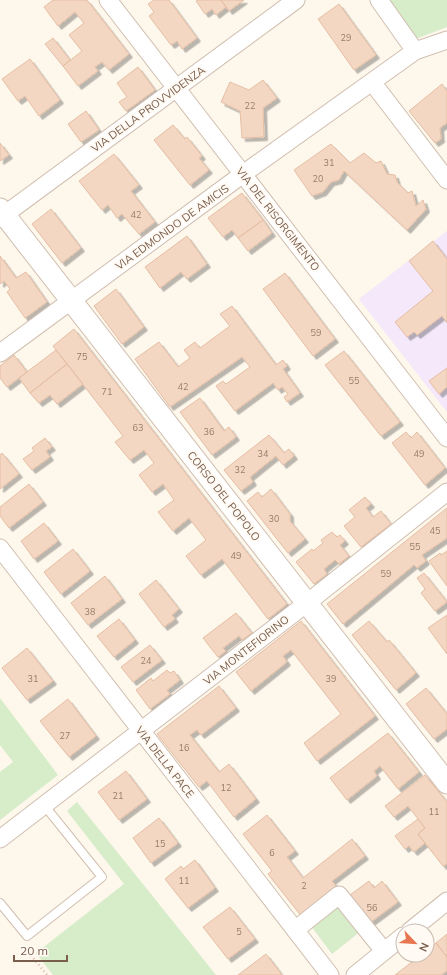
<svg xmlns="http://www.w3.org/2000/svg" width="447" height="975" font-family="Mulish,sans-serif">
	<defs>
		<filter id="shadow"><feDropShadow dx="3.5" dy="3.5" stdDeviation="0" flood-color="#0004"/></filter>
	</defs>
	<rect width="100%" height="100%" fill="#fdf7ec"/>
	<path fill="#f4e8fa" d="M447,231V412L359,299Z"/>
	<path fill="#d7ecc9" d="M385,0H447V27L413,40Z
		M0,698L58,775L0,820V772L13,762L0,745Z
		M77,802L216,975H53L36,953L124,884L67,811Z
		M339,904L361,931L332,954L311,926Z"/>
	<path fill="#f3d7c3" stroke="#e6bea3" filter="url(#shadow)" d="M53,0H87L129,54L109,70L102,62L95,67L98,71L78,86L63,66L82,51L69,35L84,23L75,12L58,26L44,7Z
		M154,0H169L197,38L182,49L177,41L171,45L149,16L154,12L148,4Z
		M198,0H221L226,7L216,15L212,9L205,14L196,1Z
		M221,0H244L229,11Z
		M339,4L376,55L354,70L318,19Z
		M53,38L70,60L63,66L45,44Z
		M30,59L60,100L39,116L25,96L18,101L2,79Z
		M138,67L155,90L126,111L119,102L127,97L117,83Z
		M263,80L277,98L263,108L264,137L242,138L240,111L221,102L230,82L249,90Z
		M442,84L447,91V123L440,128L441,139L435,143L409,111Z
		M86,111L99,130L81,142L68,124Z
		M173,125L185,139L187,137L202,156L199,158L209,170L190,185L154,140Z
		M0,143L9,155L0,161Z
		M331,144L350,163L364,153L376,163L381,161L387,174L395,175L397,182L408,193L412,191L416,206L423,200L426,209L407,230L344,171L339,180L331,182L323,192L312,196L294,170Z
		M114,154L139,185L131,191L155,222L139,234L122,214L117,218L108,205L102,210L79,181Z
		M242,193L263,220L238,238L232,230L223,237L208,218Z
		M51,209L81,248L62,263L32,224Z
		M263,220L272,233L248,251L238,238Z
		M187,236L207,264L187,279L181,272L160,288L145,267Z
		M433,241L447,259V323L442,316L417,335L414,332L407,337L395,322L433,291L409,261Z
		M0,256L16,278L26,272L47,302L25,318L7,292L10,289L4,281L0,284Z
		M285,273L335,339L313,356L263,289Z
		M116,289L144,327L122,344L94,306Z
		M232,306L276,365L283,360L287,366L283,369L300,393L287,402L284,397L288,394L282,387L278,390L273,383L235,411L216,386L223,381L226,384L250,367L242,357L170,407L135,359L159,342L178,367L190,358L184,350L195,342L200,348L230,326L220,314Z
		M74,329L287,604L268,619L222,559L201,575L186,556L206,540L189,518L173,531L158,512L174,500L163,484L152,492L139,475L154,463L144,450L130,460L115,442L123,436L53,346Z
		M56,350L67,364L30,393L19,378Z
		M344,351L400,422L381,436L325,365Z
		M14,355L27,372L7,387L0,378V366Z
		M67,364L83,384L57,404L50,395L39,403L30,393Z
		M447,368V387L439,394L429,381Z
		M200,398L224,431L229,427L236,437L212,455L180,412Z
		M406,432L411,438L417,432L445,468L425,485L392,443Z
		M269,435L284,453L289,449L294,456L283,465L276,456L250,477L253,482L241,491L224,470Z
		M45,438L52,447L46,451L50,457L32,470L23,459L34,451L32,448Z
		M2,453L19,474L0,489V455Z
		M29,484L43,502L9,528L0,516V507Z
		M271,489L290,514V521L305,539L288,553L247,501L258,492L262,497Z
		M365,497L371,504L366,508L373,517L381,511L391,524L361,547L344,526L355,517L349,510Z
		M447,508V538L422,555L426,561L417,568L414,565L343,624L327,604Z
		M44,523L58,541L34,559L21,541Z
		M332,532L337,537L340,535L345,541L340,545L349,556L339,564L335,560L324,569L327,574L314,584L296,562L312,549L313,551L323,543L321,540Z
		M73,549L90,571L61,594L44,572Z
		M447,551V586L429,561L440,553L441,555Z
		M424,573L447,602L435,611L421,593L425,589L417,578Z
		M105,576L122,599L88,625L71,603Z
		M156,580L179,609L172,615L175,619L164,627L139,594Z
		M236,613L252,633L242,640L239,636L223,648L226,651L218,657L203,638Z
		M447,615V654L428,628Z
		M119,619L135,640L114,657L97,636Z
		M301,621L375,716L317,761L304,743L341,714L291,650L283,656L287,662L251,691L236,672Z
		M369,621L387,642L389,640L416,673L396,690L352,635Z
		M150,645L162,660L133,682L121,667Z
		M27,648L53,681L27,700L2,668Z
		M167,670L170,673L174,671L180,680L167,690L170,694L150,709L136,690L151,678L153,681Z
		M219,686L236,708L201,735L197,730L190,735L219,772L229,764L256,799L234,817L207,781L199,787L157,734Z
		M426,688L447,714V729L434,739L406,704Z
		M68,699L96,736L69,757L40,721Z
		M388,733L419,772L398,789L380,766L374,771L377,776L347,800L330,778Z
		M126,771L147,799L119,820L98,792Z
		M425,775L447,802V864L443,866L418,834L425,828L408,806L394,817L385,806Z
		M267,815L295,851L287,857L303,878L352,839L365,856L332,881L338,889L302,917L268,874L272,871L243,834Z
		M159,818L178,843L151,863L133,838Z
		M418,819L425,828L418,834L425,843L414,852L409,846L405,849L395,836Z
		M195,860L215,888L188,908L165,879L181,866L183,869Z
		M369,881L374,888L382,881L398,902L371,922L350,895Z
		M230,907L255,939L228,959L203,927Z
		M447,934V957L436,943Z
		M436,943L447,957V971L441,975H395L421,955H427V950Z
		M266,954L282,975H238Z"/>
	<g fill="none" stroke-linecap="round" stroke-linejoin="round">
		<defs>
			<path id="service" d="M0,903L27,936L102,877L44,805"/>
			<path id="minor" d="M108,0L447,438
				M379,0L415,51
				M372,82L447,180
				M0,218L296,0
				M0,353L243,174L415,51L447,40
				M0,548L330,975
				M0,839L307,603L447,492
				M295,930L339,895L384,951
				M410,931L447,901
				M355,975L403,936"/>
			<path id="tertiary" d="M0,209L447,783"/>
		</defs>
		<use href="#service" stroke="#d1bfb0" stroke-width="10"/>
		<use href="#minor" stroke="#d1bfb0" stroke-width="19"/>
		<use href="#tertiary" stroke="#d1bfb0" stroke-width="23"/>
		<path stroke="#d9baa5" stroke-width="2.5" stroke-dasharray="1 3" stroke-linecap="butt" d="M26,949L47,975"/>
		<use href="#service" stroke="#fff" stroke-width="8"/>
		<use href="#minor" stroke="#fff" stroke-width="17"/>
		<use href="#tertiary" stroke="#fff" stroke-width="21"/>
	</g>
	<g text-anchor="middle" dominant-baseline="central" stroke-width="4" stroke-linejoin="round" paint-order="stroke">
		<g font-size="9" fill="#987c6a">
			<text x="346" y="37">29</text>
			<text x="250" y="105">22</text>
			<text x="329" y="162">31</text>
			<text x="318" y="178">20</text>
			<text x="136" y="214">42</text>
			<text x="316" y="332">59</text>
			<text x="82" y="356">75</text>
			<text x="354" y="380">55</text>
			<text x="183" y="386">42</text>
			<text x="107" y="391">71</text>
			<text x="138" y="427">63</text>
			<text x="209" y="431">36</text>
			<text x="263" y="453">34</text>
			<text x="419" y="453">49</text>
			<text x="240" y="469">32</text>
			<text x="274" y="518">30</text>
			<text x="435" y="530">45</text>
			<text x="415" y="546">55</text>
			<text x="236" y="555">49</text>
			<text x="386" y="573">59</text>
			<text x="90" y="611">38</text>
			<text x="146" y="660">24</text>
			<text x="33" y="678">31</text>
			<text x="331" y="678">39</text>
			<text x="65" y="735">27</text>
			<text x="184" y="747">16</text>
			<text x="226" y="787">12</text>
			<text x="118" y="795">21</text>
			<text x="434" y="811">11</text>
			<text x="160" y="843">15</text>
			<text x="272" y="852">6</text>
			<text x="184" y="880">11</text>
			<text x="304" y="885">2</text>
			<text x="372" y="907">56</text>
			<text x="239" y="931">5</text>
		</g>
		<g font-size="11" fill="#7a5e4d" stroke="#fffaf3">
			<text transform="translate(148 109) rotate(-36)">VIA DELLA PROVVIDENZA</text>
			<text transform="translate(278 219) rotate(52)">VIA DEL RISORGIMENTO</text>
			<text transform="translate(172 227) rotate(-36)">VIA EDMONDO DE AMICIS</text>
			<text transform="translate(224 496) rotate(52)">CORSO DEL POPOLO</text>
			<text transform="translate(246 650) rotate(-38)">VIA MONTEFIORINO</text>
			<text transform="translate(165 762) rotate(52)">VIA DELLA PACE</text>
		</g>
	</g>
	<g transform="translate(415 943) rotate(115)"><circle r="19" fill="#fffaf3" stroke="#cabcb1"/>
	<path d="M0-3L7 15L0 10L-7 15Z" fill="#e77651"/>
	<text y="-6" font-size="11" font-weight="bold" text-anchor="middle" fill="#7a5e4d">N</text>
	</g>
	<path d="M14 955v6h53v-6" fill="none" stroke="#7a5e4d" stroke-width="2"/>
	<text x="20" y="955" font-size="12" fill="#7a5e4d" stroke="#fffaf3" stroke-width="3" paint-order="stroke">20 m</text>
</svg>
